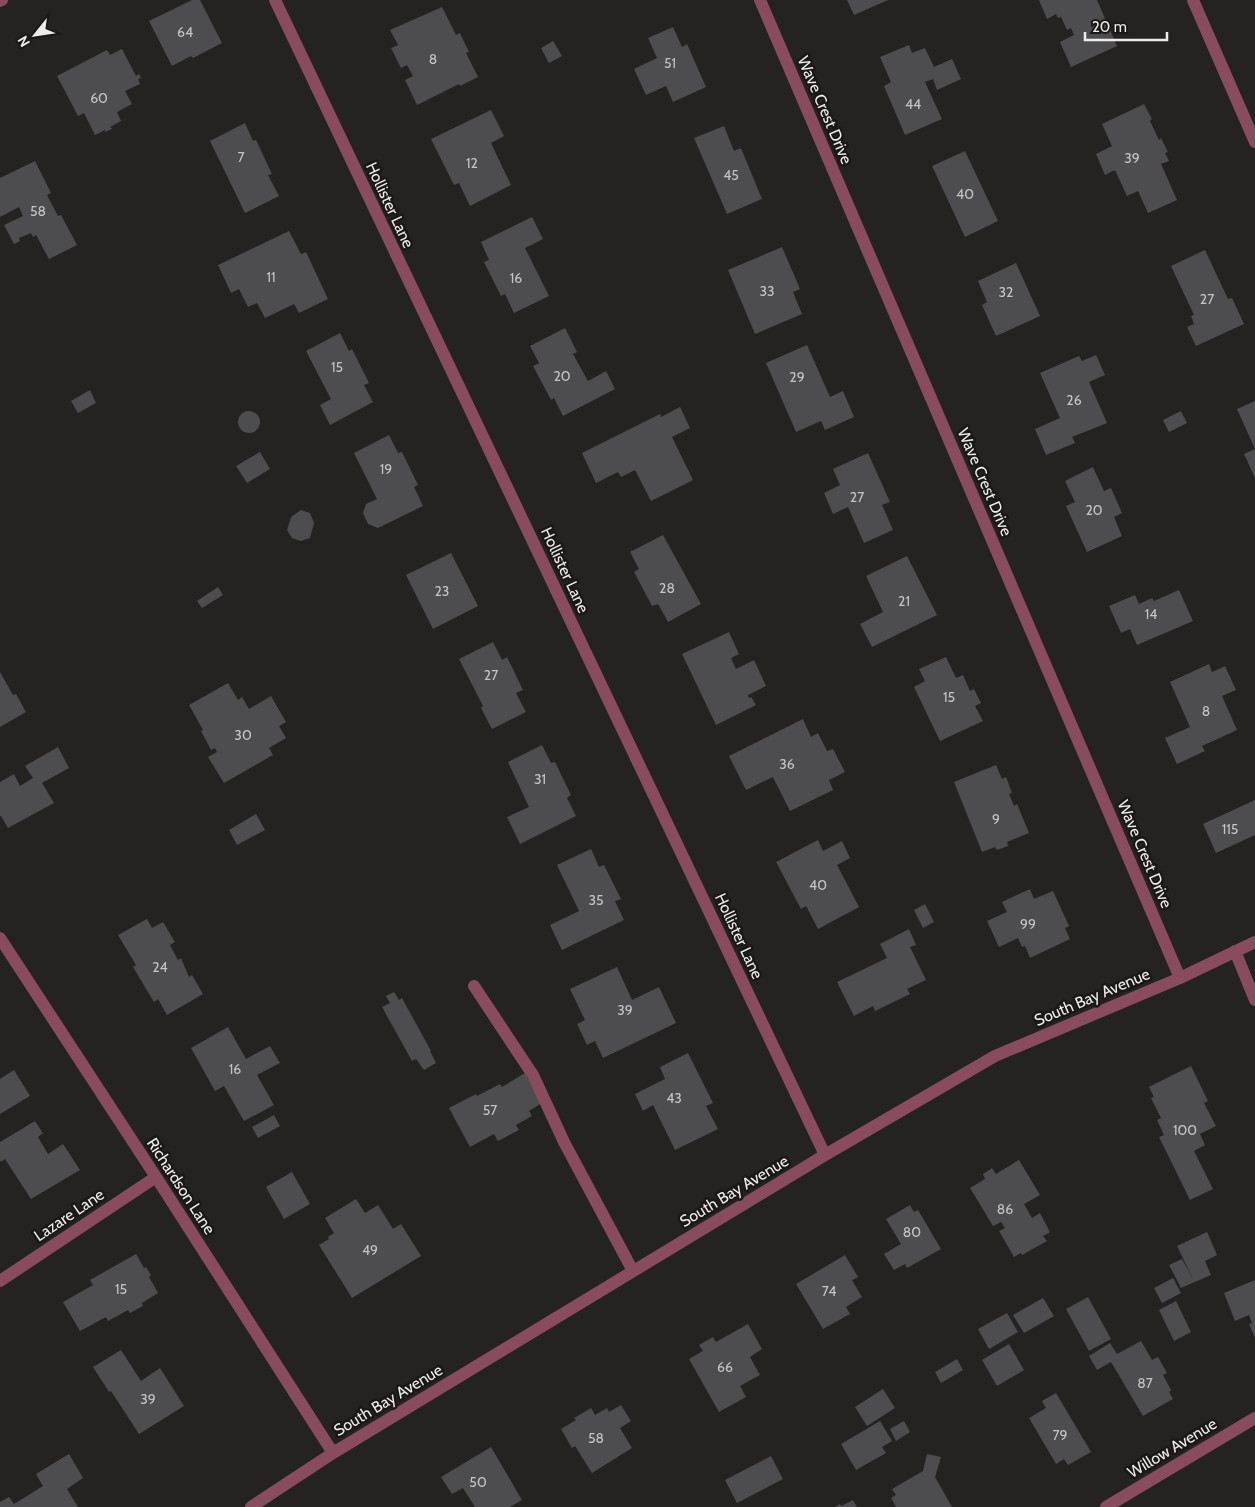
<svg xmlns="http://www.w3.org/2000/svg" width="1255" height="1507" font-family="Cabin,sans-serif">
	<rect width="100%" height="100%" fill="#242321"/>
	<path fill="#4d4d50" d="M192,0H200L222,43L193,58L191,56L172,66L149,21Z
		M847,0H888L854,15Z
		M1039,0H1097L1117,46L1071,67L1060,42L1074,35L1071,28L1067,30L1061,17L1058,18L1056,14L1047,19Z
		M442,7L456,35L460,33L469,52L466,53L478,77L460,86L459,84L417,105L405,80L413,76L407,65L401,68L391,48L398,45L390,30Z
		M673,27L682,47L687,44L706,87L673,102L666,86L646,95L634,69L657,58L648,38Z
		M553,41L562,56L549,63L541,48Z
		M909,45L912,53L925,48L934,67L952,59L961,79L937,90L933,79L925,82L942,119L905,135L884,86L891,82L880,57Z
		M122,49L136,76L139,74L141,78L138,79L140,84L125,91L132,104L117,112L121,121L110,127L112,129L105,132V130L95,135L84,113L78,116L57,76L107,50L110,55Z
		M1144,104L1152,119L1150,121L1159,140L1161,138L1168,152L1165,153L1169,161L1161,164L1177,200L1148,213L1138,191L1127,196L1115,170L1105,175L1096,154L1112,146L1102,124Z
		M491,110L504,136L491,143L511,185L470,206L459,183L454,185L431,139Z
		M245,123L253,141L256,140L272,174L268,175L279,196L245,213L210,141Z
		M724,126L734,151L741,148L762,199L727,214L694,138Z
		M965,151L998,221L965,237L932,166Z
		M35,161L51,193L47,195L58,216L61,215L77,245L49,259L36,235L33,237L31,233L19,238L20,241L14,244L4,225L23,216L19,207L0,217V178Z
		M532,217L543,239L525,248L549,296L514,313L505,294L501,296L484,262L489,260L481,242Z
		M289,231L301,254L306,252L328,299L299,313L294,304L265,318L257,303L248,307L239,289L231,293L218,265Z
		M782,247L800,289L793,292L802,314L755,334L728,270Z
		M1205,250L1228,299L1232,298L1244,324L1196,346L1187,327L1194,324L1191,316L1194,315L1171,266Z
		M1016,263L1040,316L996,336L982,305L987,302L978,281Z
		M565,328L577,352L573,354L588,381L606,371L615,389L563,416L554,398L551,400L533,366L539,363L530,346Z
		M340,333L349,351L352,349L369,383L364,385L373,402L330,425L320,405L331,399L306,351Z
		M807,345L830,397L843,391L854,417L825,430L821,421L796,432L766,363Z
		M1096,355L1105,375L1089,382L1107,423L1072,437L1075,443L1046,455L1035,429L1060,418L1040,373L1079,356L1082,361Z
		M90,390L96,403L78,413L71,401Z
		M1255,401V449L1237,409Z
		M680,407L690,428L672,437L693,480L651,501L635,470L621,477L618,472L596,483L582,453L660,414L661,417Z
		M1181,411L1187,423L1169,432L1163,420Z
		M238 422a11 11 0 1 1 22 0a11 11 0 1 1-22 0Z
		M389,435L398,453L402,452L418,485L414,487L423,506L378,528L368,524L363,513L366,504L377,499L354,453Z
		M1255,449V478L1244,454Z
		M260,452L270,469L247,483L236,466Z
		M868,453L890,502L882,505L893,530L864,543L848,507L833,514L824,493L840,485L833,469Z
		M1093,467L1104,491L1111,488L1122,513L1114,517L1122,536L1087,552L1066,506L1075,502L1065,481Z
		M301,510L310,513L314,523L310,538L301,541L292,538L287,530L291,517Z
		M663,535L701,604L668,622L658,604L652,606L634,572L639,569L630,552Z
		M451,553L478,606L433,629L406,575Z
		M907,556L937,615L872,647L860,624L883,612L866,576Z
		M218,587L223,595L202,608L197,601Z
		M1179,590L1193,621L1137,645L1130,629L1121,633L1109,606L1135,595L1139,604L1152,598L1154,601Z
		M729,632L739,654L731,658L736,669L754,660L766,686L748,695L749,698L751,697L756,705L716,725L682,654Z
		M493,642L502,660L507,657L523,690L516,693L526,712L492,729L481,708L483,706L459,659Z
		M946,657L956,678L963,675L970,691L974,689L981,703L975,706L983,721L940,741L914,687L925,681L919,669Z
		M1209,664L1212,672L1225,666L1236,690L1222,696L1237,730L1202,746L1205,751L1177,764L1165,738L1190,727L1170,682Z
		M0,672L13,695L16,694L26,712L0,727Z
		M228,683L238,700L242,697L249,709L271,696L286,722L279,726L286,738L269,748L273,755L224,783L208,757L217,752L215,748L211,750L201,731L203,730L189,705Z
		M803,719L811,737L818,733L827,751L833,749L845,772L829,780L833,790L790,811L773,777L746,790L729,756Z
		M542,745L551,763L555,762L571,795L567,798L576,816L520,844L507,817L529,807L508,762Z
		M58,747L69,768L42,783L54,803L8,828L1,816H0V782L14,774L20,786L33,778L25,766Z
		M996,765L1002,779L1006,777L1012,793L1009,794L1014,806L1017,804L1029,833L1007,842L1008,846L997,850L995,847L982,852L954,782Z
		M1255,800V835L1216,853L1203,824Z
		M256,814L265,830L237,845L229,830Z
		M818,840L823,851L842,841L850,858L837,865L859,907L818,929L806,906L801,909L776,862Z
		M591,849L599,867L604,865L621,899L615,901L624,920L562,950L550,925L579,911L557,865Z
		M1030,889L1034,899L1053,891L1069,926L1065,928L1070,939L1030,958L1025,946L1022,947L1018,938L999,947L987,921L1007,912L1002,902Z
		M925,904L934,922L923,928L914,910Z
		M147,919L152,928L163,922L175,942L170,945L178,960L181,958L189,977L192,975L203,994L167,1015L158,999L154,1002L133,967L136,965L118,935Z
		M909,929L916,945L910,947L926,980L907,989L910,994L875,1011L873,1006L854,1016L837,982L887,958L880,944Z
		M617,967L632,1000L659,987L676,1023L603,1058L595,1041L587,1045L577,1024L585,1020L570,989Z
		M394,992L399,1000L402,998L431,1051H430L436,1063L424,1070L416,1059L412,1061L382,1007L390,1003L386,996Z
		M228,1027L246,1059L270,1046L280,1063L257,1075L274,1105L244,1121L224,1086L215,1091L191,1048Z
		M688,1053L713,1103L706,1106L718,1129L675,1150L653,1105L643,1111L635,1094L665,1079L660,1067Z
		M1191,1066L1208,1101L1204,1103L1216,1126L1200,1134L1205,1145L1194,1151L1213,1189L1190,1200L1159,1137L1164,1135L1157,1120L1161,1118L1151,1098L1154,1097L1149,1087Z
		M14,1070L30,1096L0,1114V1079Z
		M525,1073L542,1103L529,1111L532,1116L516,1125L519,1130L498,1141L494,1134L470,1147L449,1108L476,1094L477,1096L500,1084L502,1087Z
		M274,1115L280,1126L258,1138L252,1127Z
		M35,1121L43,1133L38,1137L48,1154L63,1144L80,1170L31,1199L5,1159L1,1162L0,1160V1142Z
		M1019,1160L1040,1195L1024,1204L1032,1218L1040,1213L1050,1232L1043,1236L1047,1241L1022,1255L1021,1253L1014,1257L999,1231L1005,1228L1001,1222L993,1226L970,1188L985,1179L983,1174L992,1168L996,1174Z
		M292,1172L310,1204L284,1219L266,1187Z
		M356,1199L365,1213L378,1205L393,1229L401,1224L421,1256L352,1298L319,1245L329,1239L328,1237L334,1233L325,1218Z
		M910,1205L914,1212L918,1210L941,1249L907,1268L905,1264L894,1270L884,1254L901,1244L886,1219Z
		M1207,1232L1217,1255L1205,1261L1211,1275L1181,1288L1169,1265L1182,1259L1193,1279L1177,1246Z
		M136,1254L144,1268L146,1267L151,1275L149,1277L158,1293L142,1303L143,1306L130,1313L128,1310L108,1321L106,1317L80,1331L63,1302L93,1285L90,1280Z
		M845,1255L858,1277L852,1280L862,1297L846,1307L850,1314L823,1329L796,1284Z
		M1173,1278L1181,1293L1162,1303L1154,1288Z
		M1255,1280V1338L1249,1324L1252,1323L1249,1315L1235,1321L1224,1293Z
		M1088,1297L1111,1339L1089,1351L1066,1309Z
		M1043,1298L1054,1316L1024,1333L1013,1315Z
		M1176,1301L1191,1332L1174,1341L1159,1310Z
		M1007,1313L1018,1332L989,1349L978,1329Z
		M748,1324L762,1349L750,1357L760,1375L740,1386L746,1397L719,1412L689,1359L703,1351L699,1345L713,1337L716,1342Z
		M1141,1341L1152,1360L1158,1357L1167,1373L1163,1375L1171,1390L1169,1392L1173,1399L1143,1416L1111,1362L1097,1370L1089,1356L1110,1343L1117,1354Z
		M1009,1344L1024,1370L997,1386L982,1360Z
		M121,1350L141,1381L160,1368L184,1406L139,1434L111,1391L109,1392L93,1367Z
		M957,1359L963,1370L941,1383L935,1372Z
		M883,1389L895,1408L867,1426L855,1407Z
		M1056,1393L1091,1452L1068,1465L1064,1459L1056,1464L1029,1418L1046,1408L1042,1401Z
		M621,1405L631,1421L620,1428L632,1448L592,1473L575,1446L572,1448L561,1429L576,1420L574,1418L591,1408L595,1415L607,1408L609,1412Z
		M880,1421L892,1441L882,1447L886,1453L856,1470L841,1444Z
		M904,1421L910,1432L896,1441L890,1429Z
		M491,1447L522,1500L510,1507H475L463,1488L452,1494L441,1477Z
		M69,1454L83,1478L67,1489L78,1507H0V1502L9,1497L14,1504L43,1486L36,1474Z
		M927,1454L941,1457L935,1477L952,1507H896L891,1498L896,1495L892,1489L923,1471Z
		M771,1456L783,1479L737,1503L725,1480Z
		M853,1500L857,1507H835L840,1504L841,1506Z"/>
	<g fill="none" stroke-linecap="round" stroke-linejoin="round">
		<path stroke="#884c5e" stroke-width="12" d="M275,0L825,1155
			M760,0L1180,978
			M1193,0L1255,142
			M0,1L2,0
			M0,938L156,1177L333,1453
			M1235,951L1255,1000
			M474,986L533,1075L564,1142L633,1271
			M0,1281L156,1177
			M251,1507L333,1453L825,1155L995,1056L1180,978L1255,942
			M1106,1507L1255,1418"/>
	</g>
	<g text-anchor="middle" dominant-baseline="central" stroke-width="5" stroke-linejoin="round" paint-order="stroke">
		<g font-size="14" fill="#c5c4c4">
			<text x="185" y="32">64</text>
			<text x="433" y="59">8</text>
			<text x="670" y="63">51</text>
			<text x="99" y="98">60</text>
			<text x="913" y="104">44</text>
			<text x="241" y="157">7</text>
			<text x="1132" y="158">39</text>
			<text x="472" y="163">12</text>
			<text x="731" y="175">45</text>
			<text x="965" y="194">40</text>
			<text x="38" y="211">58</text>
			<text x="271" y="277">11</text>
			<text x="516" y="278">16</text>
			<text x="767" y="291">33</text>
			<text x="1006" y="292">32</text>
			<text x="1207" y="299">27</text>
			<text x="337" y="367">15</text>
			<text x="562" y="376">20</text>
			<text x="797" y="377">29</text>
			<text x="1074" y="400">26</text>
			<text x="386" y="469">19</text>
			<text x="857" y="497">27</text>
			<text x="1094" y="510">20</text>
			<text x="667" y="588">28</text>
			<text x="442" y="591">23</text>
			<text x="904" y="601">21</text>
			<text x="1151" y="614">14</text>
			<text x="491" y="675">27</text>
			<text x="949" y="697">15</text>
			<text x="1206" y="711">8</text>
			<text x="243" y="735">30</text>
			<text x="787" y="764">36</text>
			<text x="540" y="779">31</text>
			<text x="996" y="819">9</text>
			<text x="1230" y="829">115</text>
			<text x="818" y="885">40</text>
			<text x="596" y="900">35</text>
			<text x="1028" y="924">99</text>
			<text x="160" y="967">24</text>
			<text x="625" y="1010">39</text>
			<text x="235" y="1069">16</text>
			<text x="674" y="1098">43</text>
			<text x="490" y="1110">57</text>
			<text x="1185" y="1130">100</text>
			<text x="1005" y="1209">86</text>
			<text x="912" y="1232">80</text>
			<text x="370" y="1250">49</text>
			<text x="121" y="1289">15</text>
			<text x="829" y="1291">74</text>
			<text x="725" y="1367">66</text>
			<text x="1145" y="1383">87</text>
			<text x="148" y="1399">39</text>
			<text x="1060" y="1435">79</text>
			<text x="596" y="1438">58</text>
			<text x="478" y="1482">50</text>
		</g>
		<g font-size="16" fill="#edecea" stroke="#1b1917">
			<text transform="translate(825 110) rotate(67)">Wave Crest Drive</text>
			<text transform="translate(390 205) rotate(65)">Hollister Lane</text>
			<text transform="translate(985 482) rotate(67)">Wave Crest Drive</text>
			<text transform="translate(565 570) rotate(65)">Hollister Lane</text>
			<text transform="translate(1145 854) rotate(67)">Wave Crest Drive</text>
			<text transform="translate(739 936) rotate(65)">Hollister Lane</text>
			<text transform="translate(1092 997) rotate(-23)">South Bay Avenue</text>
			<text transform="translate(181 1186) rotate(57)">Richardson Lane</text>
			<text transform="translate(734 1191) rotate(-31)">South Bay Avenue</text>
			<text transform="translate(69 1215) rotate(-34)">Lazare Lane</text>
			<text transform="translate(388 1400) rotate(-31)">South Bay Avenue</text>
			<text transform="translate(1172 1448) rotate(-31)">Willow Avenue</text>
		</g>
	</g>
	<g transform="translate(35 35) rotate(240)" stroke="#1b1917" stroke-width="4" paint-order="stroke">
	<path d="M0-4L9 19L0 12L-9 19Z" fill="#edecea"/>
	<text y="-8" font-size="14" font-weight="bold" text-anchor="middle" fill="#edecea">N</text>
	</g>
	<path d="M1085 32v8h82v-8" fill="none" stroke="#edecea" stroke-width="2.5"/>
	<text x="1092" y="32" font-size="15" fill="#edecea" stroke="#1b1917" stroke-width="4" paint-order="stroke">20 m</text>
</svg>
